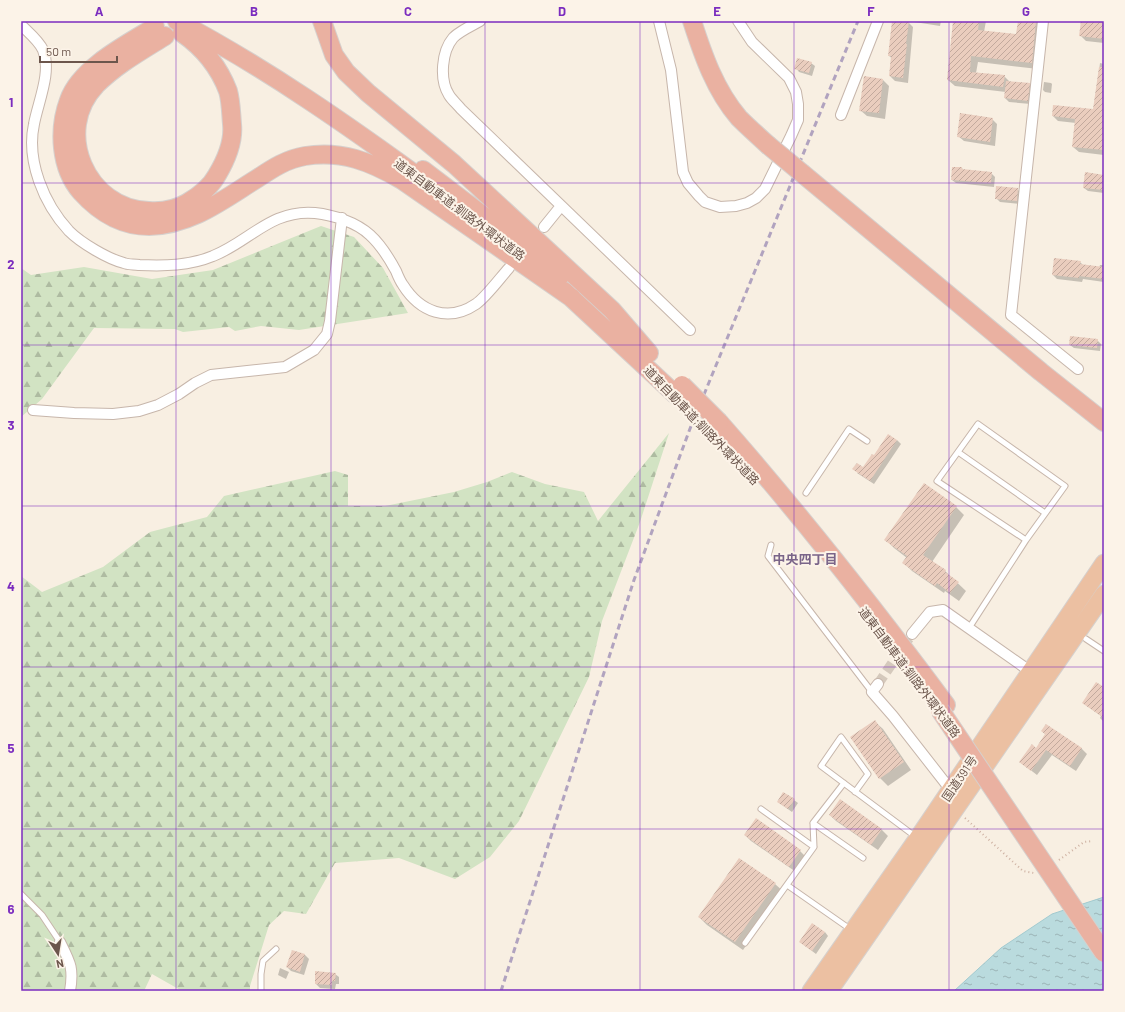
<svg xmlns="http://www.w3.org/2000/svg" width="1125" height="1012" font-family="Barlow,'Noto Sans JP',sans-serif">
	<defs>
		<pattern id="forest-firs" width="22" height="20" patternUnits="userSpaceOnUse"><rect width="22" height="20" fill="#d2e3c3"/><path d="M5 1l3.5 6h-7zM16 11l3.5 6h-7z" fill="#aebba1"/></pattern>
		<pattern id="water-ripples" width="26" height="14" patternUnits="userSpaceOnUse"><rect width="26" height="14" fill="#badbde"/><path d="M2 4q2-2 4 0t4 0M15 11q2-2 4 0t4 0" fill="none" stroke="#9bb4b6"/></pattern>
		<pattern id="building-hatch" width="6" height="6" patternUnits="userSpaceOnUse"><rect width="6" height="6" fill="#eacdbe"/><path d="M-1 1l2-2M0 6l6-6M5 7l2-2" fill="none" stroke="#c2a99d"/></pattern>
	</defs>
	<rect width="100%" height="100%" fill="#f8efe2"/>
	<path fill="url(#forest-firs)" d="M321,226L354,237L383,268L408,313L299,330L261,326L235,331L229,327L183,332L175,329L94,328L42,399L21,417V268L31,275L84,267L152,279L213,270Z
		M669,433L640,522L602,621L589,677L519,821L490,857L455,879L399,858L335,863L306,914L284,911L269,925L250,986V991H182L152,974L144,991H21V576L42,592L103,567L150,532L207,517L224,496L335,471L348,475V506H385L454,492L487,482L512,472L545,484L584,492L598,521Z"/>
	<path fill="url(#water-ripples)" stroke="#a2cacf" d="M1104,897V991H954L1001,948L1052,914Z"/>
	<path fill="#0003" d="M893,21L908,22L913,27L908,83L895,81L890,76L892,58L889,56Z
		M908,21H941L940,26Z
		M954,21H986L984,32L1017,35L1019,21H1043L1038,69L978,62L976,73L1004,76L1010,82L1029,84L1033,88L1031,104L1009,102L1005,98L1006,92L955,86L948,80Z
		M1082,21H1104V43L1086,41L1081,36Z
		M811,63L815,66L812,76L799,72L796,68Z
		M1100,63L1104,64V155L1079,152L1073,147L1076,123L1058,121L1053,116L1094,110Z
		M883,80L889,86L885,119L867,116L860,110Z
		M1044,82L1051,83L1052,84L1051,93L1045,92L1043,90Z
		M992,119L997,124L995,146L964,141L958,136Z
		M962,168L964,171L991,173L995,177L994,187L956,183L952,180Z
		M1104,176V193L1088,191L1084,188Z
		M1017,189L1021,193L1020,204L1000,202L996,198Z
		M1080,262L1084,266L1099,268L1100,265H1104V282L1083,279L1082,282L1057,279L1053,275Z
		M1097,340L1101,344L1100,351L1074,348L1070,345Z
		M897,440L901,444L874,484L857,473L864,469L874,457Z
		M956,507L964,515L932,562L945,571L966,591L959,601L945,591L944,593L912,571L904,563L907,558L894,548L886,540Z
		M1104,688V722L1100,718L1101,716L1083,703Z
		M874,721L883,729L911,770L888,786L880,778Z
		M1046,725L1082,749L1087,754L1076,771L1052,755L1037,775L1020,762L1036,749L1046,735L1042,731Z
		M794,800L798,803L792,812L778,802Z
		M840,801L882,830L888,836L878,850L836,821L830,815Z
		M756,820L800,851L806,857L796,872L751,841L745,835Z
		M739,859L775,884L784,892L743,950L707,925L699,917Z
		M825,932L828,936L816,954L804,945Z
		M293,951L305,955L309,959L304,975L291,971L287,967Z
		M280,968L289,972L286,979L278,975Z
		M335,974L339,977V984H336L335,989L320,988L316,984Z"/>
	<path fill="url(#building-hatch)" d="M892,21H909L906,44H907L903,78L889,76L891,56H888Z
		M953,21H979L978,30L1016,34L1018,21H1036L1032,63L971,56L970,72L1005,75L1003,87L947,80Z
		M1081,21H1104V39L1079,36Z
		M797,58L812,62L809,73L794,69Z
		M1099,67H1104V150L1072,147L1075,119L1052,116L1053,105L1093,109Z
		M864,76L883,79L879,113L859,111Z
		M1006,81L1030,83L1028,101L1004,98Z
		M960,113L993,118L990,142L957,137Z
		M952,167H962V169L992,172L991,183L951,180Z
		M1085,172L1104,175V190L1083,188Z
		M996,186L1018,188L1017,201L995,199Z
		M1054,258L1081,261L1080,264L1104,267V279L1079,276V278L1052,275Z
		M1070,336L1098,339L1097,348L1069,345Z
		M888,434L897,440L870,481L852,469L857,463L863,467L872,454L874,455Z
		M924,483L957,506L923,555L946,570L945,572L959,582L950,593L937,583L935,586L902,563L907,556L884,540Z
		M1096,682L1104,687V718L1082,703Z
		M875,720L904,762L879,779L850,737Z
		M1046,724L1082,748L1070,766L1046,750L1031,771L1019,762L1032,744L1036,748L1045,734L1041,731Z
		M783,792L795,799L788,809L777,802Z
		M840,799L882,829L871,845L829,815Z
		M756,818L801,850L789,867L744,835Z
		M739,858L776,883L735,942L698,917Z
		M812,923L825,932L812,951L799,942Z
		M292,950L305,954L300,972L286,967Z
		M315,971L336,973L335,981H332V985L315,984Z"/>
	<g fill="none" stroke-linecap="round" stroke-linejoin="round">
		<path stroke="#d5c9bc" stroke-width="10" stroke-dasharray="10 5" stroke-linecap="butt" d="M878,684L912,634"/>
		<defs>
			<path id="service" d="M958,452L1045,513
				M806,493L849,429L867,441
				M771,545L768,556L872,692
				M969,628L1026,540L937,481L978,424L1065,486L1026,540
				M1086,639L1104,651
				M855,792L868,774L841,737L821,766L916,837
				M761,809L814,847
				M813,823L863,858
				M787,885L850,929
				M21,894L42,915L60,942
				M745,943L814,847L813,823L844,783
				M261,991V974L263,961L276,949"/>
			<path id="minor" d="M480,21C473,25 458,32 453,38C442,51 439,79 449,95C452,100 457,104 461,109L690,330
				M659,21L671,70L683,172L688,183L699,196L705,202L720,207L736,206L747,203L756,198L765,189L791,136L798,120V104L796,92L789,78L752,42L738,21
				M1043,21L1011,315L1078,369
				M21,25C28,32 39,41 43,50C52,72 38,102 34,124C26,161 44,204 69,231C81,243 108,259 124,263C128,265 134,264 139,265C164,266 189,266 213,256C249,242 271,209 315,213C333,215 356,222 370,235C381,245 389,258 396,271C398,276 400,281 403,285C420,312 448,323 476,304C486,297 500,278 509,268
				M841,115L878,21
				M544,227L561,206
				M33,410L74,413L113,414L139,411L158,405L179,394L195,383L211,375L285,367L314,350L327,334L330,321L342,218
				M912,634L930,612L943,610L1034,674
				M878,684L872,692L893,716L950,789
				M60,942C70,962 74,968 70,991"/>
			<path id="trunk" d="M811,991L918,838L1104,563
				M829,991L1104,594"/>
			<path id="motorway" d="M177,21C266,68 349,126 431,186
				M322,21L334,55L346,72L368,93L454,164L612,310L649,353
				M692,21C703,55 715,90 739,118C748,127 758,136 768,145
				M155,27C127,44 80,68 69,100C58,129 60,168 81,192C99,212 121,226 149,226C192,225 224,199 258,178C273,168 287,159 305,156C342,150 371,162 402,180L572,298
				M165,36C141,51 116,65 96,85C52,131 87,210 149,211C163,212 175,210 187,203C199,196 210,188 217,175C226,160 234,142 232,124C231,113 231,101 228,91C219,67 202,47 182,33
				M423,170L519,243L560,276
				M803,174L1041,372L1104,422
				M564,291L677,396
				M719,422C799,513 874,608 946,705"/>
		</defs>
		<use href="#service" stroke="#c7b6ab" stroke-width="7"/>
		<use href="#minor" stroke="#c7b6ab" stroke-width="12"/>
		<use href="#trunk" stroke="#d6d0cd" stroke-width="19"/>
		<use href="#motorway" stroke="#d6d0cd" stroke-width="20"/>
		<path stroke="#ceb1a2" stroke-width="2" stroke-dasharray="1 3" stroke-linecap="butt" d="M965,818L1023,871L1034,873
			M1059,860L1084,842L1093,841"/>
		<use href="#service" stroke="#fff" stroke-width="5"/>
		<use href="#minor" stroke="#fff" stroke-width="10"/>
		<use href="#trunk" stroke="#ecc0a2" stroke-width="17"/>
		<use href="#motorway" stroke="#eab1a1" stroke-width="18"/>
		<path stroke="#b1a3bf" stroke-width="3" stroke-dasharray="6 4" stroke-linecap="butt" d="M501,991L634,580L691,426L858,21"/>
		<defs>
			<path id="motorway-bridge" d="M768,145L803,174
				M682,385L719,422
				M940,710L1104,953"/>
		</defs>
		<use href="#motorway-bridge" stroke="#d6d0cd" stroke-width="20" stroke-linecap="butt"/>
		<use href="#motorway-bridge" stroke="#eab1a1" stroke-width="18"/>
	</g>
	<path fill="none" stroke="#7b2cbf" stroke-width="1" stroke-opacity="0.55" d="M176,21V991M331,21V991M485,21V991M640,21V991M794,21V991M949,21V991M21,183H1104M21,345H1104M21,506H1104M21,667H1104M21,829H1104"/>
	<g text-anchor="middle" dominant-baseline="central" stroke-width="4" stroke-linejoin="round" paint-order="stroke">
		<g font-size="12" fill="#6c564c" stroke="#fcf3e8">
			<text transform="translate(460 209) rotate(37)">道東自動車道;釧路外環状道路</text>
			<text transform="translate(702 425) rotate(46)">道東自動車道;釧路外環状道路</text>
			<text transform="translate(910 672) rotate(53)">道東自動車道;釧路外環状道路</text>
			<text transform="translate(959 778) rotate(-56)">国道391号</text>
		</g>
		<g font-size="13" font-weight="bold" fill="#7a6589" stroke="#fcf3e8">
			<text x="805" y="559">中央四丁目</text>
		</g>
	</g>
	<rect width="1125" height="1012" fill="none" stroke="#fcf3e8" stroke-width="44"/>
	<g transform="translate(58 954) rotate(168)" stroke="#fcf3e8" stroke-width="3" paint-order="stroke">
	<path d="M0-3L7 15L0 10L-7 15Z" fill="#6c564c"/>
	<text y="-6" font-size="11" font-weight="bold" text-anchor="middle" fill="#6c564c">N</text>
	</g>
	<path d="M40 56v6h77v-6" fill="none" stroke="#6c564c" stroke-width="2"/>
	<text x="46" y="56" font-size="12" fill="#6c564c" stroke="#fcf3e8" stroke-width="3" paint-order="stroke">50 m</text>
	<rect x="22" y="22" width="1081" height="968" fill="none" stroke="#7b2cbf" stroke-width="1.5"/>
	<g font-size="13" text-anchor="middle" font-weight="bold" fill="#7b2cbf">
		<text x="99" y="16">A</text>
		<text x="254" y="16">B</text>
		<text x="408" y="16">C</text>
		<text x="562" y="16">D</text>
		<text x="717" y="16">E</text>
		<text x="871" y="16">F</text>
		<text x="1026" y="16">G</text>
		<text x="11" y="107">1</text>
		<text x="11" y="269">2</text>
		<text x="11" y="430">3</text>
		<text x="11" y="591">4</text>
		<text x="11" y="753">5</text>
		<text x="11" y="914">6</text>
	</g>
</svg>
